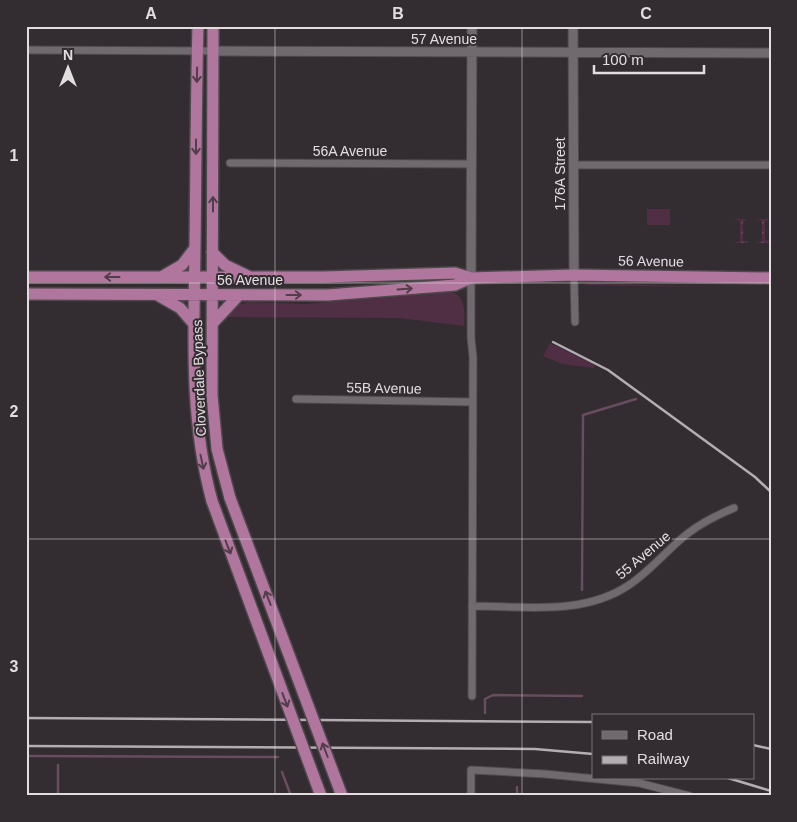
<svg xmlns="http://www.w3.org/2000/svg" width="797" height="822" font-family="Arial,sans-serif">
	<defs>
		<pattern id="park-dots" width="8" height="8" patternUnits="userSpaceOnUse" patternTransform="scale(1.25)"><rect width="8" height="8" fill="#502f45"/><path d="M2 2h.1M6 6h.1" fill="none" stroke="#694d60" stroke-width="1.8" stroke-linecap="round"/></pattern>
	</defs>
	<rect width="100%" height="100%" fill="#332c30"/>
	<path fill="#502f45" d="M647,209H670V225H647Z
		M590,283L712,287L584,285Z
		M451,292C466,295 465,314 464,326L399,318L224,317L234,306L249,302L305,304Z
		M550,343L595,365L594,368L562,364L543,356Z"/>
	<path fill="url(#park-dots)" d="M734,219H748L743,221V241H748V243H734L740,241V221Z
		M756,219H771L765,221V240L770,241L771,243H756L762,241V221Z"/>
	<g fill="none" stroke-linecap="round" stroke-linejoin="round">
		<path stroke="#674d5f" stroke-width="2.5" d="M582,590L583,415L636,399
			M485,713V699L493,695L582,696
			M26,756L278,757
			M58,765V796
			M282,772L291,796
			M517,796V787"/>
		<defs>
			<path id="minor" d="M26,50L213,51
				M230,163L471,164
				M574,165H771
				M574,275L575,322
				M471,278V338L473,357L472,696
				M296,399L473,402
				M472,606C525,606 583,616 629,585C650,571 667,550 687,534C701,523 717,515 734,508
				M471,796V770L545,774L639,783L690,796"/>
			<path id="tertiary" d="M573,26L574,275
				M213,51L771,53
				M471,278L472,26"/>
			<path id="trunk" d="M198,26C196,99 196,173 195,246C194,333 189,417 212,501
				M213,26L212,395L217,449L230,498
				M212,252L225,265L248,276
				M163,276L182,265L195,248
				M26,277H324L455,273L471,278L574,275L771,278
				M26,294L328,295L455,285L471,278
				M159,296L180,308L193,323
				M212,324L239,295"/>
		</defs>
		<use href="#minor" stroke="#4e494c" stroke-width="9"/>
		<use href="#tertiary" stroke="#4e494c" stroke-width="11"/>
		<use href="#trunk" stroke="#4e494c" stroke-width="14"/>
		<use href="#minor" stroke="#70696d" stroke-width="7"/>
		<use href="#tertiary" stroke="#70696d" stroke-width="9"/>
		<use href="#trunk" stroke="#b0769d" stroke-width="11"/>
		<path stroke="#b3aeb1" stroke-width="2.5" d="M553,342L608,370L755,477L771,492
			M26,718L593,722
			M753,745L771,749
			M26,746L535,749L593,754
			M728,778L771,791"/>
		<defs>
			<path id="trunk-bridge" d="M230,498L342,796
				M212,501L321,796"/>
		</defs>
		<use href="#trunk-bridge" stroke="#4e494c" stroke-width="14" stroke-linecap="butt"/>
		<use href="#trunk-bridge" stroke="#b0769d" stroke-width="11"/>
	</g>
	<defs><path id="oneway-shaft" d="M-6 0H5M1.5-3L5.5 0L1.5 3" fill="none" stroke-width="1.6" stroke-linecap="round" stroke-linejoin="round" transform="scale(1.25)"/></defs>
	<g stroke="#523e4b">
		<use href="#oneway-shaft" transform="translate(197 75) rotate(91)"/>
		<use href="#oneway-shaft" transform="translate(196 147) rotate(90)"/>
		<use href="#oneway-shaft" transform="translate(213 204) rotate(-90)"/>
		<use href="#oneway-shaft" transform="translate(112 277) rotate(-180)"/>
		<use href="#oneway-shaft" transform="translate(405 289) rotate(-4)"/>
		<use href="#oneway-shaft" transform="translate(294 295)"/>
		<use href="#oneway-shaft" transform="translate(202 462) rotate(78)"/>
		<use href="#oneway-shaft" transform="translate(228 547) rotate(69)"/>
		<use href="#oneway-shaft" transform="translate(268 598) rotate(-111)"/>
		<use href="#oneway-shaft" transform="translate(285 700) rotate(69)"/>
		<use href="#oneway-shaft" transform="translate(325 750) rotate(-111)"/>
	</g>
	<path fill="none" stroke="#e2dee0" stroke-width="1" stroke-opacity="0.55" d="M275,26V796M522,26V796M26,283H771M26,539H771"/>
	<g text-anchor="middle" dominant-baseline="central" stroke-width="4" stroke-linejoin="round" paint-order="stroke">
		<g font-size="14" fill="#e2dee0" stroke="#332c30">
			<text x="444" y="39">57 Avenue</text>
			<text x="350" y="151">56A Avenue</text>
			<text transform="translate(560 174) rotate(-90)">176A Street</text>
			<text transform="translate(651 261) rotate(1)">56 Avenue</text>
			<text x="250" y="280">56 Avenue</text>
			<text transform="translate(199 378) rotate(-92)">Cloverdale Bypass</text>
			<text transform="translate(384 388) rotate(1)">55B Avenue</text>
			<text transform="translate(643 555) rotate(-40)">55 Avenue</text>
		</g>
	</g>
	<rect width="797" height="822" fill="none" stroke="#332c30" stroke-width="55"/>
	<rect x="592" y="714" width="162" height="65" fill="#332c30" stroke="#797376"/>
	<rect x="602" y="731" width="25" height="8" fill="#70696d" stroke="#797376"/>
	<text x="637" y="740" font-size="15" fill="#e2dee0">Road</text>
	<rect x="602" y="756" width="25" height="8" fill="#b3aeb1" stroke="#797376"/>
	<text x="637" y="764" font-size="15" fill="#e2dee0">Railway</text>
	<g transform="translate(68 68)" stroke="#332c30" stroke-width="4" paint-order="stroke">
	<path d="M0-4L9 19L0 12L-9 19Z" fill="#e2dee0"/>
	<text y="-8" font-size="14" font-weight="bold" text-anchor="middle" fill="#e2dee0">N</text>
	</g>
	<path d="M594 65v8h110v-8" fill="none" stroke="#e2dee0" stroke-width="2.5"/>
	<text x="602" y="65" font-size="15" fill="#e2dee0" stroke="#332c30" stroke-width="4" paint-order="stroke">100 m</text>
	<rect x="28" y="28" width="742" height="766" fill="none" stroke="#e2dee0" stroke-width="2"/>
	<g font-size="16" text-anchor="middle" font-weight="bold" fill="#e2dee0">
		<text x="151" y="19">A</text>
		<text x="398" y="19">B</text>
		<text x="646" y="19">C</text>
		<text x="14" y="161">1</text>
		<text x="14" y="417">2</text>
		<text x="14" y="672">3</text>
	</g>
</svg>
